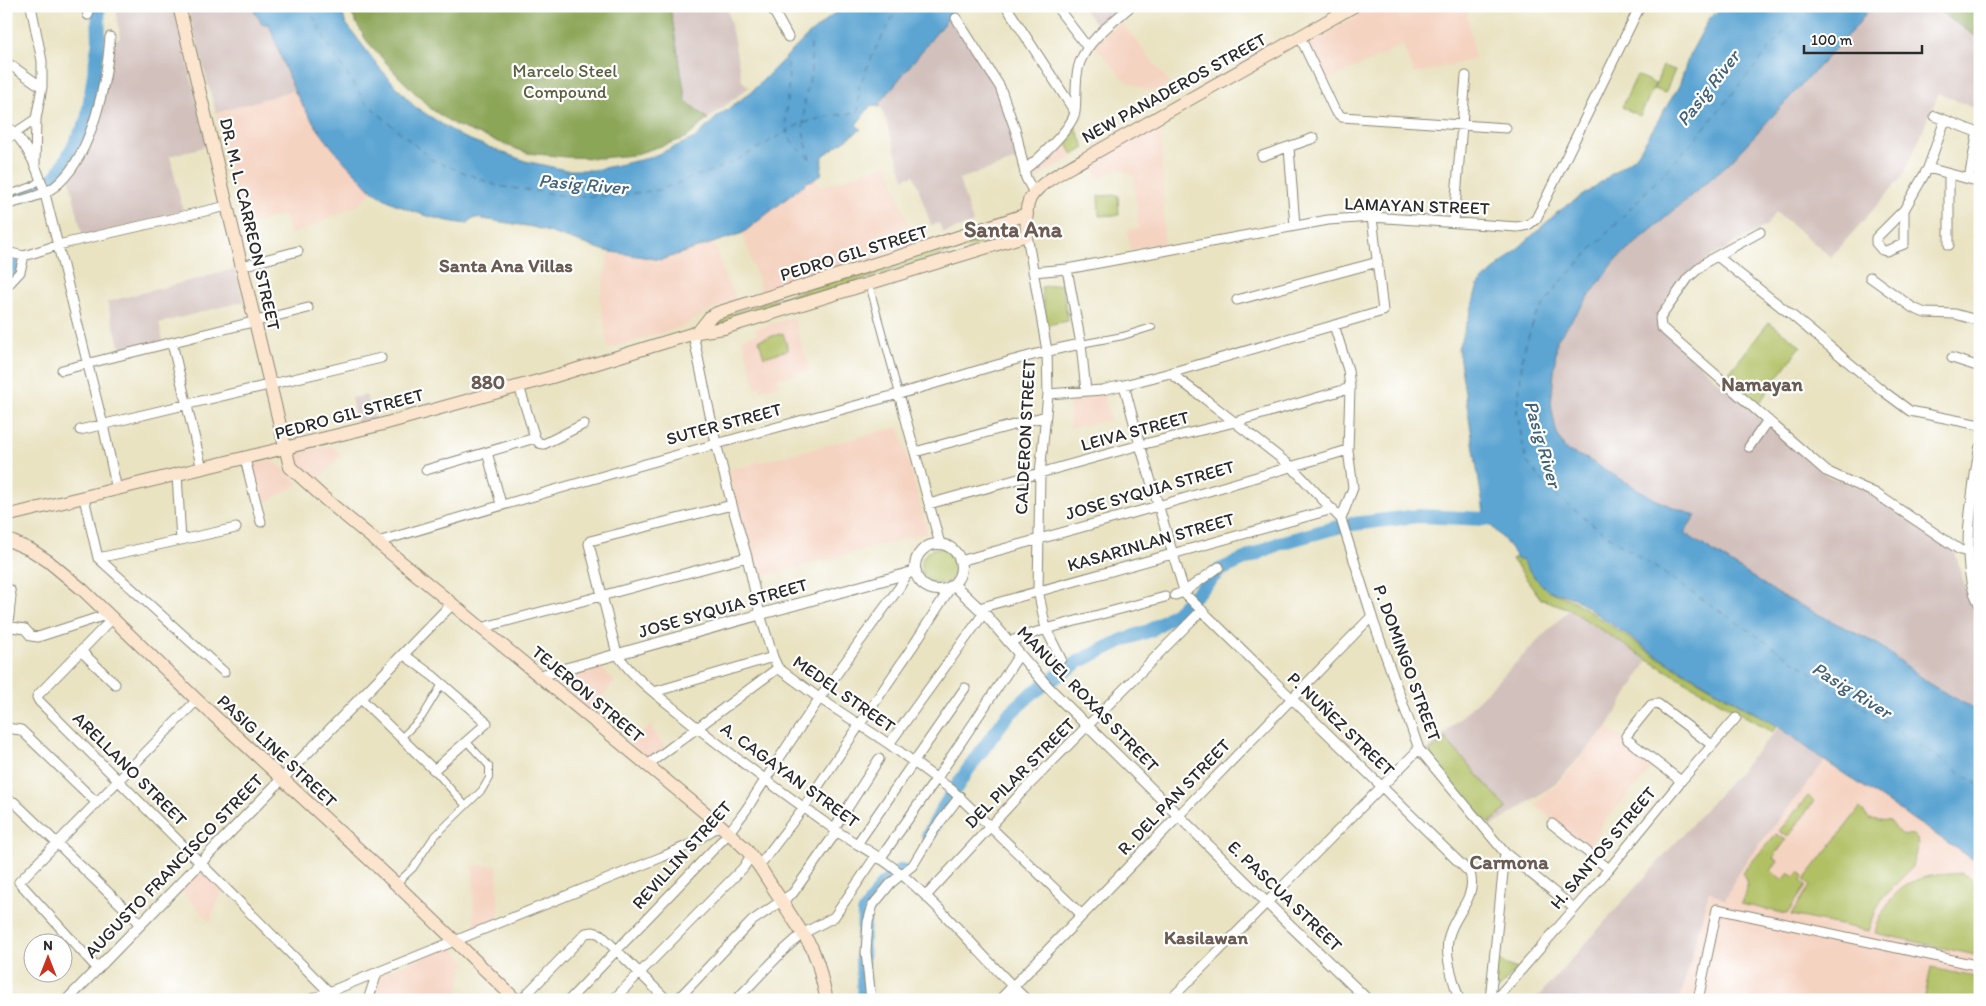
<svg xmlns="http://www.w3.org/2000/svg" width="1986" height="1006" font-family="Itim,sans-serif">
	<rect width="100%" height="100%" fill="#fff"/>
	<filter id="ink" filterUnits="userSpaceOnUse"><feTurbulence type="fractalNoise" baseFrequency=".02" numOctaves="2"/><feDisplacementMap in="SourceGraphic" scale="10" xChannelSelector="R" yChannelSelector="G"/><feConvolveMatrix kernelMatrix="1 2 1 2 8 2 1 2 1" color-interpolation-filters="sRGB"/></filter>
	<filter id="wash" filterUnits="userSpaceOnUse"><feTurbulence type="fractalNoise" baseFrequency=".0096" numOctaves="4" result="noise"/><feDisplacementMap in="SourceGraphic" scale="20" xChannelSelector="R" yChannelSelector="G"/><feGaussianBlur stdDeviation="1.12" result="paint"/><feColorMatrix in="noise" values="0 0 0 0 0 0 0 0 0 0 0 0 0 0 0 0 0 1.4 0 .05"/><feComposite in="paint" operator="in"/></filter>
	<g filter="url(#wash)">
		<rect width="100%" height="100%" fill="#e9e3c2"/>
		<path fill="#f5d3c1" d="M1374,6H1466L1475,59L1414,74L1403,45L1327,81L1308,44Z
			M1120,21L1170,83L1160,89L1147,91L1124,79L1094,45Z
			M295,90L311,119L344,161L373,191L359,205L290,235L284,215L243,225L216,113Z
			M1159,126L1162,154L1164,244L1130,250L1128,230L1138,229L1134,176L1117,168L1100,179L1091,164Z
			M1063,139L1073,157L1033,179L1028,174Z
			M888,164L915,245L762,294L743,233L810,179L812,181L815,179L821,187Z
			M714,243L727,283L733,290L737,302L706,312L685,326L608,349L600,299L609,253L661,260Z
			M793,317L810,371L777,378L779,385L761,390L760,387L756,388L742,338L757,334L755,329Z
			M1103,393L1110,420L1070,428V395Z
			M899,427L928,533L756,578L728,470Z
			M332,446L341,455L317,481L296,465L297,453Z
			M274,460L299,484L257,507L247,466Z
			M599,665L615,682L589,710L558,683L563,674Z
			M650,726L665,747L649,760L630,744Z
			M1608,727L1652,768L1601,825L1599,833L1586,848L1535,805L1550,789L1553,790Z
			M1825,761L1980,864V1000H1680L1709,890L1725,899L1738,872Z
			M497,865L499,920L474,928L473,866Z
			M203,868L223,889L210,922L181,891Z
			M451,946L467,963L463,967L457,1000H371L380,974Z"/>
		<path fill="#d1c0bc" d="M116,6H174L207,146L170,156L183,211L83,237L69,177L82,162L96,123L112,41L120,38Z
			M187,6H251L262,24H268L295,90L216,113Z
			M670,6H727L742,81L749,87L708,119L686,101Z
			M1081,6H1125L1100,29Z
			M1871,6H1980V111L1939,93L1903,176L1831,257L1776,212L1767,225L1707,259L1655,319L1715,379L1827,476L1869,491L1955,552L1969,600L1980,614V712L1933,686L1879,645L1780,595L1684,533L1696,516L1658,501L1587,459L1565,450L1556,431L1551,404L1557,341L1615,261L1728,164Z
			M951,16L998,89L1012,133L1017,160L959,179L973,223L943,233L939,223L931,225L914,175L904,178L880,103Z
			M235,269L244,301L159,323L163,341L121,351L107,302Z
			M366,395L374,419L357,423L351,398Z
			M1569,610L1648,660L1606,729L1554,785L1491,827L1426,752Z
			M1779,727L1825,761L1738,872L1725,900L1709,891L1680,1000H1535Z"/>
		<path fill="#b0c063" stroke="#6e7647" d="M1663,66L1675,70L1665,93L1654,89Z
			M1637,75L1655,84L1640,116L1622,107Z
			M1074,124L1085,148L1073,155L1063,137Z
			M1118,195L1119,215L1099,216L1098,196Z
			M1004,227L1007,228L1009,234L715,326L712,323L713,319Z
			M1062,284L1068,321L1047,325L1041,287Z
			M1769,322L1801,346L1757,406L1725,378Z
			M783,333L788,350L764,357L759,340Z
			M921 566a18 18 0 1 1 36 0a18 18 0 1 1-36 0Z
			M1522,555L1547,590L1574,601L1652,654L1777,726L1772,732L1648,660L1567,608L1541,599L1512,559Z
			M1445,738L1507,808L1489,824L1427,754Z
			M1808,796L1814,801L1788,837L1779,831Z
			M1860,808L1869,819L1890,821L1900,834L1913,835L1917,839L1918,844L1911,869L1883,897L1876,910L1869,931L1791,915L1810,886L1804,880Z
			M1776,834L1786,840L1773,858L1778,861L1771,871L1783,880L1789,873L1795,877L1799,872L1804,876L1801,881L1806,886L1787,914L1741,904C1747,894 1750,883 1742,873Z
			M1962,873L1980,885V956L1875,933C1883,904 1900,881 1931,876C1941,874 1952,874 1962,873Z
			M1497,960L1516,969L1497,991L1493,989Z
			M1931,968L1980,978V1000H1924Z"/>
		<path fill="#8ca659" stroke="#5c6842" d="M347,6H670L686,101L708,119L686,138L633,155L601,158L566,157L527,153L455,125L431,109L397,75L366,40Z
			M1931,6H1980V39Z"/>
		<path fill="#5ba4d2" stroke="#43687e" d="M251,6H341L345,22L378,66L414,106L460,136L525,161L566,170H595L649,158L695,138L717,117L751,92L804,39L843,6H958L880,103V107L871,105L856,125L861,129L823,156L821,175L812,181L810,180L743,233L661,260L606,251L533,227L477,218L470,220L468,224C438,221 397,209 373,191C367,186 362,179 356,174C332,150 311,122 295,92C285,70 277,46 269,24H262Z
			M1723,6H1871L1859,23L1728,164L1615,261L1557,340L1551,404L1556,431L1565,450L1587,459L1658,501L1696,516L1684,533L1780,595L1879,645L1933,686L1980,712V864L1825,761L1779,727L1651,652L1574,598L1547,590L1533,576L1521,559L1518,560L1505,541L1485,519L1458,348L1469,317L1478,285L1559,211L1589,191L1637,155L1679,86L1689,56L1709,19Z"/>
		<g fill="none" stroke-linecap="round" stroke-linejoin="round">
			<path stroke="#5ba4d2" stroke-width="14" d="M6,200L46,186L58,175L87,121L99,40L98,6
				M6,256H9L14,264L13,272L6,280
				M928,836L943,808L967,771L1007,716L1031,694L1078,662L1123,640L1151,630L1180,610L1220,570L1280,543L1345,525L1418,516L1485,519L1504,515
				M864,1000L862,961L864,913L882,885L901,870"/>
			<path stroke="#416176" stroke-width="1" stroke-dasharray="6 5" stroke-linecap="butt" d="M308,6L327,43L364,101L432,160L498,186L569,196H613L659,190L732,163L800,124L829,116L858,113L859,86L876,48L899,6
				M1805,6L1692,143L1558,285L1535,317L1523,353L1517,412L1526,461L1554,494L1604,533L1980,786
				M787,63C793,85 781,117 788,135C791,143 803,152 809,158
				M810,159L803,130L805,100L811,73V44"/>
		</g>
	</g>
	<g filter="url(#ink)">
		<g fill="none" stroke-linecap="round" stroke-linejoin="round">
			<defs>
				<path id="pedestrian" d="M6,195L32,186L41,179
					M869,284L899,394
					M1081,344L1123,336L1152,327
					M401,738L422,717L442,684
					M434,770L465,805
					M396,884L413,868L433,838L482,790L489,778V766L466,741"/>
				<path id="minor" d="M31,6L42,61V87L36,119L35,164
					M86,6L88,15
					M771,6L788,37
					M1006,6L1075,112
					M1056,6L1088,48
					M956,18L1000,87L1016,132L1026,178L1034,193
					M1300,37L1335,111L1342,117L1506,128
					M6,62L42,87
					M1935,116L1976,132L1977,136L1969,179
					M6,125C26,141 37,167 44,190L103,425L117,490
					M6,139L36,119
					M1289,148L1295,226
					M1262,156L1314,138
					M1928,168L1980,182
					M1025,169C1039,159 1072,128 1075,112C1077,96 1074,77 1080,62C1089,39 1113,22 1131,6
					M6,205C24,199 45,196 59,183C93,152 107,80 110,37
					M1904,210V244L1886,251L1882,250L1876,243V238L1904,210L1928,168L1945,120
					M1454,222L1466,76
					M1760,232L1706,262L1688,278L1660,318L1661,327L1826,471L1875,493L1960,550L1968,552
					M1027,235L1047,351L1048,394L1040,473L1038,590L1046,629L1061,659
					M1949,245V174
					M6,252L24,256L20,272L6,287
					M24,256L58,245L227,206
					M1717,256L1794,317L1883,391L1910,411L1980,425
					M242,266L298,251
					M1067,269L1081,344L1086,391
					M1033,272L1067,269L1328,220L1372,217L1517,227L1528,225L1536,219L1640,6
					M1870,277L1913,308L1925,313L1955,314L1980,321
					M1237,300L1378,262
					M1334,325L1348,370L1350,388L1348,450L1353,488L1341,519
					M693,334L716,443L732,505L747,557L760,614L773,657L778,668L819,698L889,744L952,790L1082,915
					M172,343L202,469
					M1952,358L1980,367
					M62,370L308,308
					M1170,373L1205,399L1292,467L1341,519L1374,623L1419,749L1505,853L1574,908
					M1124,385L1140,445L1185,594L1470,873C1478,899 1452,915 1448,940C1445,959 1454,981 1459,1000
					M519,386L535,438L539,443L544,444L584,424
					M899,394L940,544
					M1048,394L1102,390L1124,385L1170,373L1383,311L1372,217
					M80,430L381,358
					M1749,447L1768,420
					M487,452L501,504
					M915,452L1046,416
					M245,459L261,522
					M426,470L535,438
					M177,475L181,540
					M84,498L98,558L224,672
					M929,504L1140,445L1235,422L1350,388
					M732,505L590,541L589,544L617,654C634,679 660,697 683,716C733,757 786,795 838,832C857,845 878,855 895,869C944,908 982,958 1027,1000
					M378,542C551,490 724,441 899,394C959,377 1019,356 1081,344
					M98,558L236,528
					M960,561L1158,506L1348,450
					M6,587L10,590L11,596L6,644
					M1175,595L1184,592L1219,567
					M979,608L1333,509
					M113,618L39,694L37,697L39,701L329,992
					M6,626L25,629L31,636L38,637L109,614
					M481,628L747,557
					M1008,642L1046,629L1165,597
					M81,651L115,684
					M654,692L773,657
					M360,698L434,770L487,723L433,676L403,654
					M6,728L21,730L96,802
					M889,744L984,613
					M646,766L778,668
					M1681,781L1628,740L1626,736L1651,705L1658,704L1712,745
					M6,800L14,802L141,924
					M1179,815L1372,616
					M1552,824L1609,869
					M834,829L879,759
					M857,844L965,688
					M880,859L937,778L1019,655
					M759,866L804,807L915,643L952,585
					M926,896L1022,792L1202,610
					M97,968L19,882L197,700
					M309,1000L662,857L693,843L720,825
					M368,1000L377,973
					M521,1000L586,933L593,932L600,934L667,1000
					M569,1000L729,833C736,822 745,813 751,802C797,729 847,658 899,588L907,574
					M613,1000L743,868L751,856
					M677,1000L752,921L793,893L837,831
					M736,1000L784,950L802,934L834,917L876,856
					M871,1000L866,952L868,922L873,905L891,883L913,865L934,830L960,796
					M1170,1000L1419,749
					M1490,1000L1505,853
					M1495,1000L1609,869L1681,781L1736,718
					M1698,1000L1717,909L1980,966"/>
				<path id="tertiary" d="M1980,448C1973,489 1958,569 1980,604
					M915 567a23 23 0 1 1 46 0a23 23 0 1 1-46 0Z
					M953,584L984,613L1048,687L1266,902L1368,1000
					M539,676L916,571
					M67,1000L452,604
					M1000,1000L1179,815"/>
				<path id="secondary" d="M179,6L290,467L325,499L720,825L746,849L759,866L812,948L818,964L827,1000
					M698,332L710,317L717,313L919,250L1027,214
					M6,516L383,424L552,377L698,332L724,328L1027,235C1027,225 1025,214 1028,204C1032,185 1068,169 1084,159L1354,6
					M6,539L31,550L48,561L83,590L197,700L396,884L516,1000"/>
			</defs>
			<use href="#pedestrian" stroke="#8a8776" stroke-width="8"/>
			<use href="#minor" stroke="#8a8776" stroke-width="11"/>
			<use href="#tertiary" stroke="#8a8776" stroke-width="12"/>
			<use href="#secondary" stroke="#8a8776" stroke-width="14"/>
			<use href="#pedestrian" stroke="#fff" stroke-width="6"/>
			<use href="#minor" stroke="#fff" stroke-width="9"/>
			<use href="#tertiary" stroke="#fff" stroke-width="10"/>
			<use href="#secondary" stroke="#fce5cf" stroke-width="12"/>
		</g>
	</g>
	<g text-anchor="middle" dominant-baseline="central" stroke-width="4.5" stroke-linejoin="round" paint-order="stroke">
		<g font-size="18" fill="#5a5f3f" stroke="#fff">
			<text x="565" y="71">Marcelo Steel<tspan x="565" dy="21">Compound</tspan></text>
		</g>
		<g font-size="18" fill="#2b2b2b" stroke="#fff">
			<text transform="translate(1174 88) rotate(-29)">NEW PANADEROS STREET</text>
			<text transform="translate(1417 206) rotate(2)">LAMAYAN STREET</text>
			<text transform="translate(250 224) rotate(77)">DR. M. L. CARREON STREET</text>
			<text transform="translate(854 253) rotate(-17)">PEDRO GIL STREET</text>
			<text transform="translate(349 414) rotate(-15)">PEDRO GIL STREET</text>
			<text transform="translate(724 424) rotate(-15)">SUTER STREET</text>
			<text transform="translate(1135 431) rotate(-15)">LEIVA STREET</text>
			<text transform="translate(1025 437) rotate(-87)">CALDERON STREET</text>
			<text transform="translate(1150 490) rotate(-16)">JOSE SYQUIA STREET</text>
			<text transform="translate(1151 542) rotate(-16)">KASARINLAN STREET</text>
			<text transform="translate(723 608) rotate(-16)">JOSE SYQUIA STREET</text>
			<text transform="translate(1407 663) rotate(70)">P. DOMINGO STREET</text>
			<text transform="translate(588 694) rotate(40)">TEJERON STREET</text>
			<text transform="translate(844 694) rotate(35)">MEDEL STREET</text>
			<text transform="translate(1088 699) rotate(46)">MANUEL ROXAS STREET</text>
			<text transform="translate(1341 724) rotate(44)">P. NUÑEZ STREET</text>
			<text transform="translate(277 751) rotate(43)">PASIG LINE STREET</text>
			<text transform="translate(130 769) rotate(45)">ARELLANO STREET</text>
			<text transform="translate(1020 773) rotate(-45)">DEL PILAR STREET</text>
			<text transform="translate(790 775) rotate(36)">A. CAGAYAN STREET</text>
			<text transform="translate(1174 797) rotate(-46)">R. DEL PAN STREET</text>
			<text transform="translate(1603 848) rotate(-50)">H. SANTOS STREET</text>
			<text transform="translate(682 855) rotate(-48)">REVILLIN STREET</text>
			<text transform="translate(174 866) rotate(-46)">AUGUSTO FRANCISCO STREET</text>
			<text transform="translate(1285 896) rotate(44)">E. PASCUA STREET</text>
		</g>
		<g font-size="19" font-style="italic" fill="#416176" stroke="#fff">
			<text transform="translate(1708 88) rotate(-52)">Pasig River</text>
			<text transform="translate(583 184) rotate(5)">Pasig River</text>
			<text transform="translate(1543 444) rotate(74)">Pasig River</text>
			<text transform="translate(1852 690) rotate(32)">Pasig River</text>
		</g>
		<g font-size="19" font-weight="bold" fill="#6a5c52" stroke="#fff">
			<text x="506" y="265">Santa Ana Villas</text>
			<text x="1206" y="937">Kasilawan</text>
		</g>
		<g font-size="20" font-weight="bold" fill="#6a5c52" stroke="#fff">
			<text x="488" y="382">880</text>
			<text x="1762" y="384">Namayan</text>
			<text x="1509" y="862">Carmona</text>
		</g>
		<g font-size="22" font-weight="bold" fill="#6a5c52" stroke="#fff">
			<text x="1013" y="229">Santa Ana</text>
		</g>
	</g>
	<rect width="1986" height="1006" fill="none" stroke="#fff" stroke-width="25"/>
	<g transform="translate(48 958)"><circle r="24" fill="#ffffff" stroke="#aaaaaa"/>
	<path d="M0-4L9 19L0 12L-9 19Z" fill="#c8321e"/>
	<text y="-8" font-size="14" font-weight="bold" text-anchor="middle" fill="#2b2b2b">N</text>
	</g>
	<path d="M1804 45v8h118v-8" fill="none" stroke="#2b2b2b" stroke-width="2.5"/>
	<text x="1811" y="45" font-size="15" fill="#2b2b2b" stroke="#ffffff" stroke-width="4" paint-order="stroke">100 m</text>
</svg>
